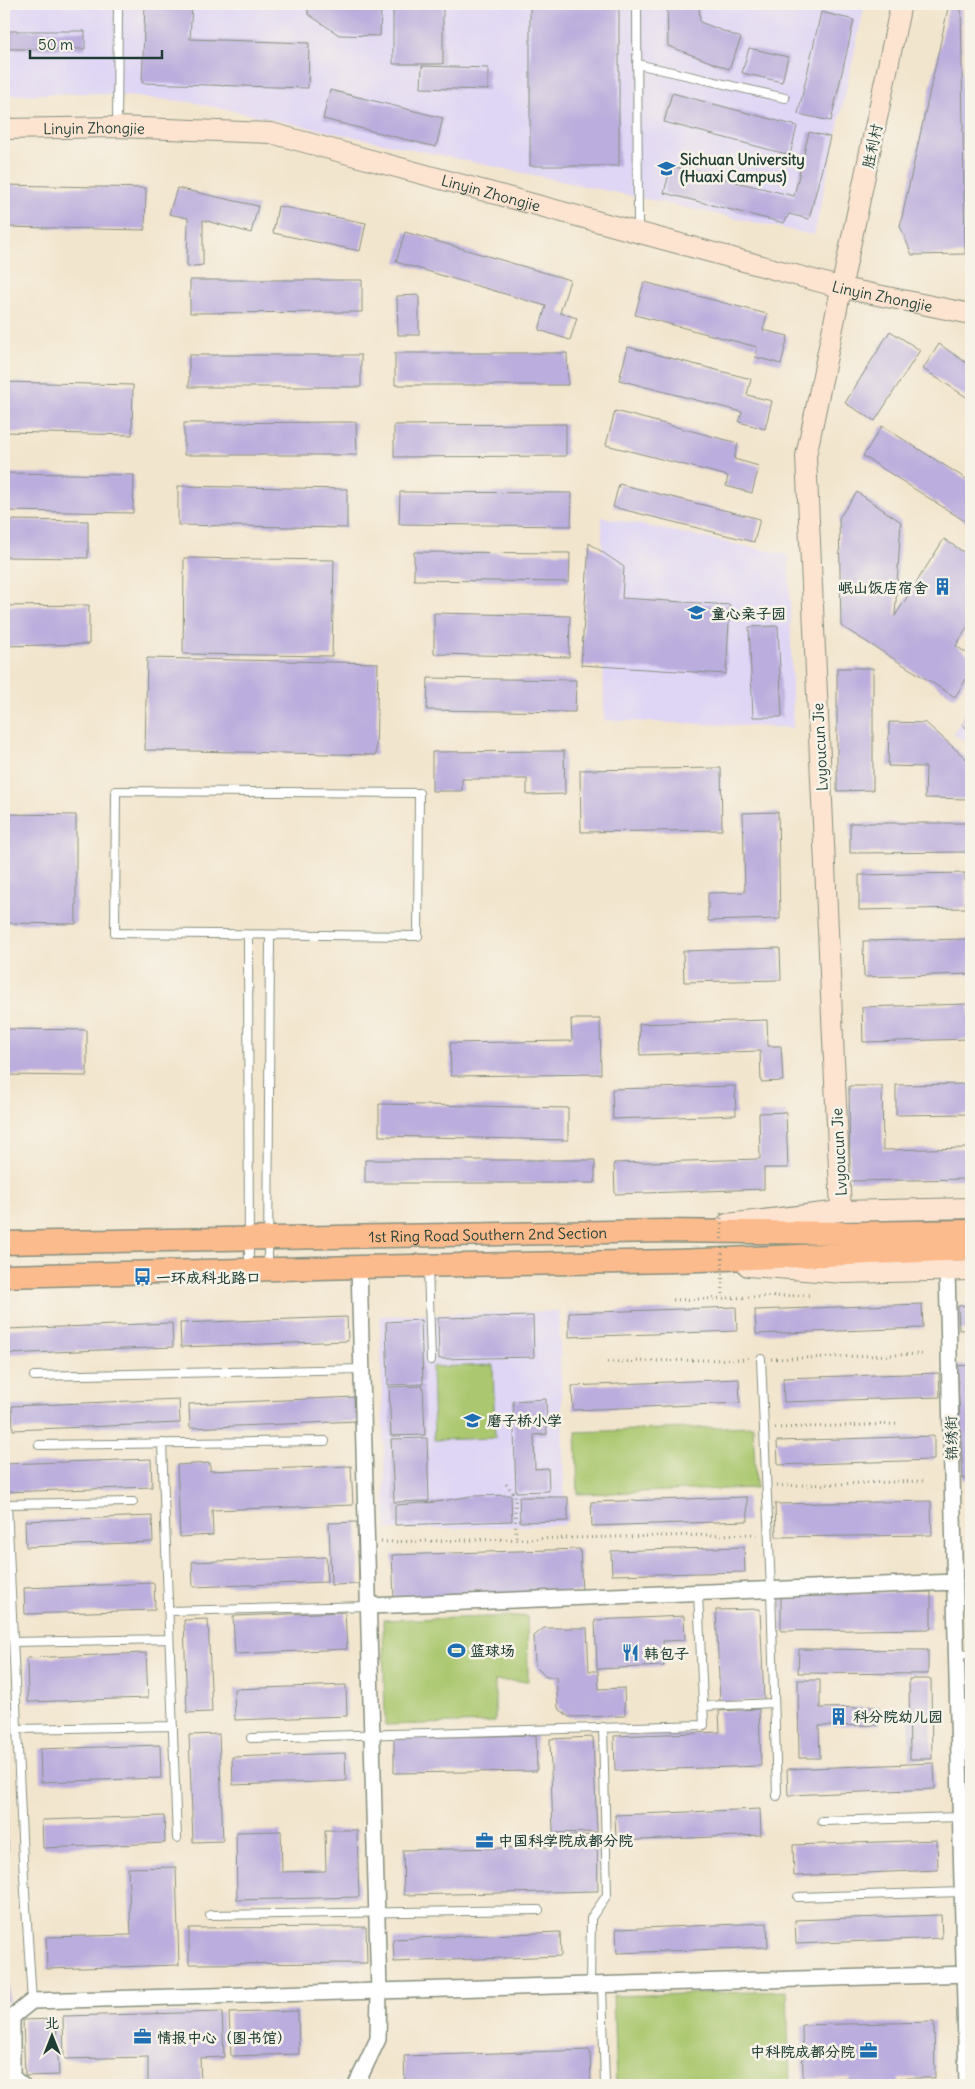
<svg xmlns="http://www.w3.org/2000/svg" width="975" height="2089" font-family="Delius,'LXGW WenKai TC',sans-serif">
	<rect width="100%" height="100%" fill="#f7f3e8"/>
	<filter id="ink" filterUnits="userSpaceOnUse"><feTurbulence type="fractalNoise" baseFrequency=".02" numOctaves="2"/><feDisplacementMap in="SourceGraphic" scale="10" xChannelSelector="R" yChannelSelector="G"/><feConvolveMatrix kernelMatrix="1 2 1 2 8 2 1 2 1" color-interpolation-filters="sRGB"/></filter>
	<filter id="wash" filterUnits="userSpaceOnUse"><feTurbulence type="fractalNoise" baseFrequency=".0096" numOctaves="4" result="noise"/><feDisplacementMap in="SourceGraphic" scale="20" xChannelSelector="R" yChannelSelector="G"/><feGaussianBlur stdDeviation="1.12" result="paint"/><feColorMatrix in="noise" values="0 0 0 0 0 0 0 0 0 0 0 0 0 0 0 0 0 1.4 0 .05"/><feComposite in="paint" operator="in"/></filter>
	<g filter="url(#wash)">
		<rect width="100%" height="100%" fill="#f2e5cd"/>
		<path fill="#dfd5f5" d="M4,4H865L814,235L191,102L90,93L4,95Z
			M602,517L789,555L793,728L604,720Z
			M971,704V745L953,734Z
			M559,1311L565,1525L386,1530L380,1316Z"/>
		<path fill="#abc86f" stroke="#658252" d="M493,1365L495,1438L434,1440L432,1367Z
			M753,1426L756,1488L578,1494L576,1432Z
			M527,1616L528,1681H495V1722L385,1725L383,1620Z
			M787,1991L790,2085H616L613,1996Z"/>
		<g id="blocks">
			<path fill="#bbaddd" d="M145,4H192L190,39L309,43L308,88L142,83Z
				M308,4H367V8L381,9L380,36L339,35L308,14Z
				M393,4H443V64H393Z
				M530,4H619V166H530Z
				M667,4H699L700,22L741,38L729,69L668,46Z
				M949,4H961L965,254L912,255L900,226Z
				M821,12L854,20L831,121L798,114Z
				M9,31H85V49H9Z
				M749,48L788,57L782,82L742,73Z
				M422,66L488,68V90L421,88Z
				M330,90L443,118L436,147L323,119Z
				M672,93L797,126L790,155L664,122Z
				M809,132L830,137L809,219L789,214L784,223L664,193L671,166L794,196Z
				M4,185L146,188L145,230L4,227Z
				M177,188L258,206L251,233L203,220V265L187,267L188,218L169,214Z
				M278,206L366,223L360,251L273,233Z
				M405,232L570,280L560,313L577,318L570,340L539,330L546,306L396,262Z
				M190,280H362V312L190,313Z
				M644,282L767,314L763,330L788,336L781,364L755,357L757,347L635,315Z
				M419,295V335H398L397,296Z
				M890,331L920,350L875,421L845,403Z
				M939,344L971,366V400L923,369Z
				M628,347L751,379L747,395L772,401L765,429L739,422L742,412L619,380Z
				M395,353H567L568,385H395Z
				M189,355H361V387H189Z
				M4,382L133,385L132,435L4,432Z
				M615,411L738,443L734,459L759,466L752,493L726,486L728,476L606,445Z
				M356,422L357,455H184V423Z
				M566,424V456L394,457V425Z
				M882,426L971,482V525L863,456Z
				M4,473L134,475L133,513L4,511Z
				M619,484L760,519L754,542L613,507Z
				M178,486L347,489V528L178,525Z
				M400,492L572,493L571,526L399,524Z
				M857,492L901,522L895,616L944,539L971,557V621L956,646L971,656V671L955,697L841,626L839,518Z
				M4,520L88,521V558L4,557Z
				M589,543L624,567L622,598L730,605L726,674L581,665Z
				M414,552L570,553L569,582L414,580Z
				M184,558L334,560L332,656L183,654Z
				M89,605V644L4,646V606Z
				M434,613L570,616L569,657L434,654Z
				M778,626L782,717H753L749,627Z
				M147,658L378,663L376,755L145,750Z
				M837,668H873V790L837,791Z
				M428,678L576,680L575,712L427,710Z
				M971,710V731L962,725Z
				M889,722L926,723L971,763V799L925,798L926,767L888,766Z
				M564,751L565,794L527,795V779H462V791H432V752Z
				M721,768L722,830L581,832L580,770Z
				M778,812L780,919L708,921V893L745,892L743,813Z
				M4,814L76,815V924L4,923Z
				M850,823H971V852L850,853Z
				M965,873L966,908L859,910V875Z
				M970,939L971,974L864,977L863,941Z
				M780,948L781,980L684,982L683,951Z
				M969,1004L970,1039L863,1042L862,1007Z
				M571,1019H600L601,1074L451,1076L450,1043L572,1041Z
				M767,1020L768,1046H781L783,1081L761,1082L760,1051L640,1055L639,1024Z
				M4,1029L87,1030V1076L4,1075Z
				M971,1084V1114L896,1115V1085Z
				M735,1086L736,1115L613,1119L612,1089Z
				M849,1086H882L883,1150L971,1148V1179L850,1181Z
				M379,1104L568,1108V1140L379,1136Z
				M786,1112L788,1168H764V1189L615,1194L614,1163L760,1159L759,1113Z
				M365,1160H595V1183H365Z
				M922,1304L923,1328L756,1334L755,1310Z
				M971,1305V1329L959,1330L958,1306Z
				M736,1307L737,1331L569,1337V1313Z
				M533,1316L534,1357L439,1359L438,1318Z
				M347,1317L348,1341L181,1347L180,1323Z
				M421,1320L423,1384L388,1385L386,1322Z
				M172,1323L173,1347L6,1354L5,1329Z
				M971,1365V1479H963L957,1366Z
				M939,1373L940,1397L784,1402L783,1378Z
				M739,1379L740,1403L573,1410L572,1386Z
				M423,1386L425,1435L391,1436L389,1387Z
				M357,1397L358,1421L190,1428L189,1404Z
				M179,1399L180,1423L13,1430L12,1406Z
				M546,1399L547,1434L534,1435L535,1469L548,1468L549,1491L516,1492L513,1401Z
				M934,1436V1460L778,1465L777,1441Z
				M427,1438L429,1501L394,1502L391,1439Z
				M151,1459L152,1487L4,1492V1464Z
				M210,1463V1471L351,1466L353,1505L212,1510L213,1535L180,1537L177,1465Z
				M511,1495L512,1521L395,1525V1505L436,1502L472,1496Z
				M519,1497H568V1521L520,1522Z
				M747,1497L748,1521L592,1526L591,1502Z
				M931,1501L932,1535L776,1537L775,1504Z
				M152,1516L153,1542L26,1547L25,1521Z
				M357,1522L359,1584L331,1585L329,1523Z
				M744,1547L745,1572L612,1575L611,1551Z
				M580,1549L582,1592L394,1598L392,1555Z
				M326,1557L327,1582L193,1587L192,1562Z
				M154,1583L155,1610L25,1614L24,1588Z
				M931,1592V1629L781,1631V1594Z
				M760,1609L764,1700L720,1702L716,1610Z
				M345,1612L347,1649L235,1654L233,1616Z
				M684,1616L685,1640L663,1641L664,1666L597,1669L595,1620Z
				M208,1619L212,1712L187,1713L184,1620Z
				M544,1628H587L589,1671H598L599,1689L624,1688L625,1716L569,1717L558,1708L556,1677H546L535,1666L534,1636Z
				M799,1649L928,1650V1674L798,1673Z
				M146,1653L148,1698L28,1702L27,1658Z
				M909,1679H931L932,1759H910Z
				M798,1680H820V1708L879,1707V1725L819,1726L820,1758H799Z
				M346,1685L347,1716L235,1720L234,1689Z
				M963,1695H971V1719H964Z
				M759,1709L761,1766L615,1771L614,1736L720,1732L719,1711Z
				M219,1734L223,1841L193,1842L189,1735Z
				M536,1735L537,1771L394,1773V1738Z
				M593,1737L597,1832L553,1833L550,1739Z
				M160,1745L161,1778L41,1782L40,1749Z
				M345,1753L346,1781L233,1785L232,1757Z
				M934,1763L935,1789L788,1795L787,1769Z
				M4,1791H5L8,1851H4Z
				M760,1809L761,1835L616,1841L615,1815Z
				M164,1816L165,1843L43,1848L42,1820Z
				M325,1830H357L359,1897L237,1900L236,1832L281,1831L282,1872L326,1871Z
				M597,1835L598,1891L404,1895L403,1850L553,1847L552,1836Z
				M937,1840L938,1870L794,1876L793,1845Z
				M4,1866H6L9,2002H4Z
				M176,1867L179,1965L47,1969L46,1937L131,1935L128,1868Z
				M941,1915L942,1938L796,1944L795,1920Z
				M767,1923L768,1947L617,1953L616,1929Z
				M366,1927L367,1963L189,1964V1928Z
				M560,1932L561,1956L394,1962L393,1939Z
				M298,2011L299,2054L231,2056L229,2013Z
				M222,2012L224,2057L200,2058L201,2085H148V2057L64,2059L63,2016Z
				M56,2019L59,2075L25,2076L23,2020Z
				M934,2022L935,2078H899V2085H850V2078L803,2079L802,2025Z
				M590,2050L591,2085H405L404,2056Z"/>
		</g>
	</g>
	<g filter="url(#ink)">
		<use href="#blocks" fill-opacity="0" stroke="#889180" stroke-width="1"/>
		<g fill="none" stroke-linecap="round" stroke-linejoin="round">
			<defs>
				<path id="lane" d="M637,4L638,230
					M637,64L785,98
					M117,127L118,4
					M116,791L419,793L418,936L115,933Z
					M248,935L249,1268
					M268,1267L270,935
					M428,1267L431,1360
					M761,1359L771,1590L777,1796
					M34,1376L362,1369
					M162,1443L177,1838
					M39,1445L325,1441
					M4,1504L133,1502
					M7,1504L23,1860L32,2001
					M168,1611L369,1606
					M13,1642L169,1639
					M956,1655L971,1654
					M704,1706L774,1703
					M17,1729L173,1726
					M251,1738L704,1725L698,1593
					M822,1821L960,1817
					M798,1897L962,1892
					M210,1915L539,1910
					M590,1986L591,1918L607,1895L603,1727
					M602,1986L605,2085"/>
				<path id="street" d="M947,1270L967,2085
					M369,1606L955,1582
					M22,2085L12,2077V2017L32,2001L971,1974
					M356,2085L378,2039L379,1992L359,1267"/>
				<g id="secondary">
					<path id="s1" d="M4,129L117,127L271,133L843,288L971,314"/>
					<path d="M841,1211L806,456L901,4"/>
					<path d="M727,1224L841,1211L971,1208"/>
					<path d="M748,1266L844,1273L971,1270"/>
				</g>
				<g id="primary">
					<path id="s2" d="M4,1243L664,1231L851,1233L971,1231"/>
					<path d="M4,1276L359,1267L676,1261L971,1249"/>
				</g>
			</defs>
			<use href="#lane" stroke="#889180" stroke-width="10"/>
			<use href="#street" stroke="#889180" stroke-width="18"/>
			<use href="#secondary" stroke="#889180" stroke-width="22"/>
			<use href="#primary" stroke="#889180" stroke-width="25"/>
			<path stroke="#889180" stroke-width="3" stroke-dasharray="1 4" stroke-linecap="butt" d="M673,1300L812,1295
				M771,1359L923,1354
				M607,1362L750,1359
				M775,1428L899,1424
				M506,1484L515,1495L516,1539
				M777,1486L923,1481
				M381,1542L757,1534"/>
			<use href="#lane" stroke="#fff" stroke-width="8"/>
			<use href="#street" stroke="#fff" stroke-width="15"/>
			<use href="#secondary" stroke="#fde4d1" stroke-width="20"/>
			<use href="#primary" stroke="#fbbb8d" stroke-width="22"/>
			<path stroke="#889180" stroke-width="3" stroke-dasharray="1 4" stroke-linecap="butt" d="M721,1213L723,1298"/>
		</g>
	</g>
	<defs>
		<symbol id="university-bare" viewBox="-9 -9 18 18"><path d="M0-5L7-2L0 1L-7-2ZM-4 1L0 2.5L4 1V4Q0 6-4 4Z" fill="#1f6fb2" stroke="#f7f3e8" stroke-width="2.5" paint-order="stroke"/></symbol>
		<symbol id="building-bare" viewBox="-9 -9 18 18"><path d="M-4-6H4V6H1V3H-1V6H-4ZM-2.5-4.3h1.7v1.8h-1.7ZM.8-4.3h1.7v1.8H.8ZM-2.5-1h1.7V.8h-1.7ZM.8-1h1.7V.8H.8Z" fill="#1f6fb2" stroke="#f7f3e8" stroke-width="2.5" paint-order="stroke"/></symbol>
		<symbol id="school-bare" viewBox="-9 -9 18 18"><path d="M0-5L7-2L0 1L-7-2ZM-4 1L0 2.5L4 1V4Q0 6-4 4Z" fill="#1f6fb2" stroke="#f7f3e8" stroke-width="2.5" paint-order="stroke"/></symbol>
		<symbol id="bus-bare" viewBox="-9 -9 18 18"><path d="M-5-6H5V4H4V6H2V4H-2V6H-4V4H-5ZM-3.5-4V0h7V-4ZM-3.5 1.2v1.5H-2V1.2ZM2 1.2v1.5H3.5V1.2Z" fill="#1f6fb2" stroke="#f7f3e8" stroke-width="2.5" paint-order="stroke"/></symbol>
		<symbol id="stadium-bare" viewBox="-9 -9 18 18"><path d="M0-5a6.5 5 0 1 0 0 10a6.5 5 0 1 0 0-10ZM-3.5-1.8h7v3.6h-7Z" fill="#1f6fb2" stroke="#f7f3e8" stroke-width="2.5" paint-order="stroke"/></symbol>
		<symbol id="restaurant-bare" viewBox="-9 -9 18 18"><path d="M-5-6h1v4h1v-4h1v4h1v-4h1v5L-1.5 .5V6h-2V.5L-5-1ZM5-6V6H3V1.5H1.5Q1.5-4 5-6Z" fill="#1f6fb2" stroke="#f7f3e8" stroke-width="2.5" paint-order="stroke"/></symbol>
		<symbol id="office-bare" viewBox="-9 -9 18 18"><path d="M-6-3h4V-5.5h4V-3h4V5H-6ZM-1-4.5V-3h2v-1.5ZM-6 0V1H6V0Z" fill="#1f6fb2" stroke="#f7f3e8" stroke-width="2.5" paint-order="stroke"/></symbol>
	</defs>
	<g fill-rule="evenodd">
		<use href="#university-bare" x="654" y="156" width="25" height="25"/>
		<use href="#building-bare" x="930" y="574" width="25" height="25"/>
		<use href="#school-bare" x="684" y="600" width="25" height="25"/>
		<use href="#bus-bare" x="130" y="1264" width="25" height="25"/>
		<use href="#school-bare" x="460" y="1408" width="25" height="25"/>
		<use href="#stadium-bare" x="444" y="1638" width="25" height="25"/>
		<use href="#restaurant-bare" x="618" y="1640" width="25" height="25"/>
		<use href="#building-bare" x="826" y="1704" width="25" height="25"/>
		<use href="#office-bare" x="472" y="1828" width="25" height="25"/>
		<use href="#office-bare" x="130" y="2024" width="25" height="25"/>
		<use href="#office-bare" x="856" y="2038" width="25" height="25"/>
	</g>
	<g text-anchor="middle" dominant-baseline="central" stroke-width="5" stroke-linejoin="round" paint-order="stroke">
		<g font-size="15" fill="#1f3d34" stroke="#f7f3e8">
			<text stroke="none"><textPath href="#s1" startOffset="90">Linyin Zhongjie</textPath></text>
			<text transform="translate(872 146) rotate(-78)">胜利村</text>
			<text stroke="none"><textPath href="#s1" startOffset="495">Linyin Zhongjie</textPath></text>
			<text stroke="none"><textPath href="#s1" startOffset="900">Linyin Zhongjie</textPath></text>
			<text transform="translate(820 747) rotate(-93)">Lvyoucun Jie</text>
			<text transform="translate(839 1152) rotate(-93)">Lvyoucun Jie</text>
			<text stroke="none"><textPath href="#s2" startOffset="484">1st Ring Road Southern 2nd Section</textPath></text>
			<text transform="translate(951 1438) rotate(-91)">锦绣街</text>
		</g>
		<g font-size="15" font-weight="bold" fill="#1f3d34" stroke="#f7f3e8" text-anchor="start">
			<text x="680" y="159">Sichuan University<tspan x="680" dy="17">(Huaxi Campus)</tspan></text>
			<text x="928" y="587" text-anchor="end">岷山饭店宿舍</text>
			<text x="711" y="613">童心亲子园</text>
			<text x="156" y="1277">一环成科北路口</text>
			<text x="487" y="1420">磨子桥小学</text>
			<text x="470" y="1650">篮球场</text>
			<text x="644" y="1653">韩包子</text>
			<text x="853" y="1716">科分院幼儿园</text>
			<text x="498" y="1840">中国科学院成都分院</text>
			<text x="157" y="2037">情报中心（图书馆）</text>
			<text x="855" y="2051" text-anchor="end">中科院成都分院</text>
		</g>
	</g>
	<rect width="975" height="2089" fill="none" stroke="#f7f3e8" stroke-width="20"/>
	<g transform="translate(52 2036)" stroke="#f7f3e8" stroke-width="4" paint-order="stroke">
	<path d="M0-4L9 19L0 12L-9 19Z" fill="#1f3d34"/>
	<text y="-8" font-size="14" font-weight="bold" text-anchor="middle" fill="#1f3d34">北</text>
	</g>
	<path d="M30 50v8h132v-8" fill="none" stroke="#1f3d34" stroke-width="2.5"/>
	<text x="38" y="50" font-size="15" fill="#1f3d34" stroke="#f7f3e8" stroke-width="4" paint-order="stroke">50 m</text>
</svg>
